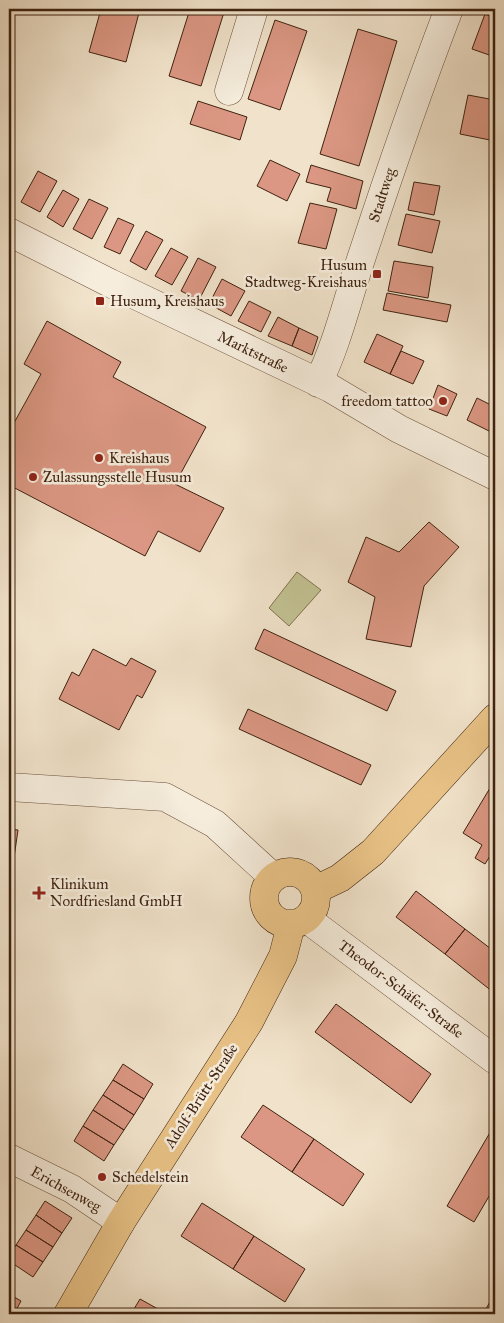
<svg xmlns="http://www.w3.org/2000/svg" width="504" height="1323" font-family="'IM FELL Great Primer',serif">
	<rect width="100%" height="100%" fill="#f1e3cb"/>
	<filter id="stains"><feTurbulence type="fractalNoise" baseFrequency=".004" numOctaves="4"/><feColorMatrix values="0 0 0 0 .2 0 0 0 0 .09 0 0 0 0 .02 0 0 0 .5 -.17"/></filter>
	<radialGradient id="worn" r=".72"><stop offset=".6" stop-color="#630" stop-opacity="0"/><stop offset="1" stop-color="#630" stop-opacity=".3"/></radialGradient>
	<path fill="#c2c192" stroke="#807250" d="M297,572L321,590L289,626L269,608Z"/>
	<path fill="#db9783" stroke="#3f220f" d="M37,9H54L52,13Z
		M101,9H140L126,62L89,52Z
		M190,9H225L201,86L169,76Z
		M485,14L495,18V57L472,49Z
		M275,20L307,31L280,110L248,99Z
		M358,29L397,41L359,166L320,154Z
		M468,95L495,100V141L460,134Z
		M198,101L247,117L240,140L190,124Z
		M270,160L300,174L287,201L257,186Z
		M311,165L363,181L356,209L327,201L331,188L306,182Z
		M38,171L57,181L40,212L21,202Z
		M414,182L440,186L434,215L408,210Z
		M63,190L79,199L63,227L47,217Z
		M89,199L108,208L92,239L73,229Z
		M310,203L337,209L326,249L298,243Z
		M406,214L440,221L432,253L398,245Z
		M118,218L134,225L120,254L104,247Z
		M146,231L163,240L146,270L130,261Z
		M171,248L188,257L172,285L155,276Z
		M198,258L216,267L199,300L181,291Z
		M394,261L433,267L428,298L388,291Z
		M222,279L245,291L231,316L209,304Z
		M387,293L451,305L447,322L383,310Z
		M249,301L271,312L261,332L238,321Z
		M278,317L299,328L292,346L268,336Z
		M47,321L121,362L113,377L206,427L175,484L224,508L200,552L158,531L145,556L9,485V432L41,374L24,364Z
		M299,328L318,337L312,355L292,346Z
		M377,334L403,346L390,374L364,362Z
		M401,351L424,361L413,384L390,374Z
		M438,385L457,394L447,416L429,409Z
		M477,398L495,407V434L467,420Z
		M429,522L459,547L424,586L411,647L366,639L375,597L348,582L366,537L399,552Z
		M264,629L396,691L387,711L255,649Z
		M93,649L126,666L131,658L156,671L142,698L137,695L119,730L59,699L72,672L79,676Z
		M248,709L371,765L361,785L239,729Z
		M490,788L495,792V848L485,864L475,858L482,845L463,833Z
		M9,829L18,830L9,892Z
		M416,891L465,929L445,954L396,917Z
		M465,929L495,952V989L493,992L445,954Z
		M336,1004L431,1074L411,1103L315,1032Z
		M123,1064L153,1084L144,1099L113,1080Z
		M113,1080L144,1099L134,1115L103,1095Z
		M103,1095L134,1115L124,1130L93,1110Z
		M263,1105L314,1139L292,1172L241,1137Z
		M93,1110L124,1130L114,1145L83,1126Z
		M495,1124V1186L474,1222L447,1206Z
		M83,1126L114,1145L104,1161L74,1141Z
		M314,1139L364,1174L343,1206L292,1172Z
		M45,1201L72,1218L62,1233L36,1215Z
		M202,1203L254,1236L233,1269L181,1236Z
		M36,1215L62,1233L53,1247L26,1230Z
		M26,1230L53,1247L43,1262L16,1245Z
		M254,1236L305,1269L285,1302L233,1269Z
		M16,1245L43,1262L33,1277L9,1261V1256Z
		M495,1293V1314H483Z
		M9,1294L21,1301L14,1314H9Z
		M140,1299L167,1314H131Z"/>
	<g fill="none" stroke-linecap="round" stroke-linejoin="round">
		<defs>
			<path id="minor" d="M229,91L254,9
				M9,232L110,283L330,388L399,429L495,476
				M318,383C338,342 348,297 363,253C390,171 418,90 449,9
				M9,787L165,797L215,824L273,877
				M307,919L495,1060
				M9,1158L72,1189L121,1222"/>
			<path id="major" d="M264 898a26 26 0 1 1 52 0a26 26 0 1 1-52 0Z
				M315,890L340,878L373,852L495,718
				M68,1314L121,1222L249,1022L283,956L291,925"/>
		</defs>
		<use href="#minor" stroke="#6c523e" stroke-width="29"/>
		<use href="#major" stroke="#3f220f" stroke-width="29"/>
		<use href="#minor" stroke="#f6eddd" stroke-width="28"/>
		<use href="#major" stroke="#e8c286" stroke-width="28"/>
	</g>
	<g fill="#8f2418" stroke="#f6eddd" stroke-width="2">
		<rect x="372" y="269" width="10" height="10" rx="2.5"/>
		<rect x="95" y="296" width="10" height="10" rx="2.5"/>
		<circle cx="443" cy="401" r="5"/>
		<circle cx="99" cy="458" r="5"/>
		<circle cx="33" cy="477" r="5"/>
		<path d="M36.5 885.5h5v5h5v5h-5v5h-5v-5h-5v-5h5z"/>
		<circle cx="102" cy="1177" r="5"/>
	</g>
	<g text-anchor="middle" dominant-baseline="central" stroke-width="5" stroke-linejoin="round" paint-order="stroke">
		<g font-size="15" fill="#3f220f" stroke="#f6eddd">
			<text transform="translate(382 195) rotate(-72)">Stadtweg</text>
			<text transform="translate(253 352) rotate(26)">Marktstraße</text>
			<text transform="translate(401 989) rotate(37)">Theodor-Schäfer-Straße</text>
			<text transform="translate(201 1096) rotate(-57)">Adolf-Brütt-Straße</text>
			<text transform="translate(66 1189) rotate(29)">Erichsenweg</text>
		</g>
		<g font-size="15" fill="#3f220f" stroke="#f6eddd" text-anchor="start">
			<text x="367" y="265" text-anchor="end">Husum<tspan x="367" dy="17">Stadtweg-Kreishaus</tspan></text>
			<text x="110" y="301">Husum, Kreishaus</text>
			<text x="433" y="401" text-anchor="end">freedom tattoo</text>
			<text x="109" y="458">Kreishaus</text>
			<text x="43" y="477">Zulassungsstelle Husum</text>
			<text x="50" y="884">Klinikum<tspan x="50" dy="17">Nordfriesland GmbH</tspan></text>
			<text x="112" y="1177">Schedelstein</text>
		</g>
	</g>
	<rect width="504" height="1323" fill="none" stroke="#f1e3cb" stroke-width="30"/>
	<rect x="10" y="10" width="484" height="1303" fill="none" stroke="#3f220f" stroke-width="2.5"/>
	<rect x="15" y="15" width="474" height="1293" fill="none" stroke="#3f220f"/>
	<rect width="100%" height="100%" filter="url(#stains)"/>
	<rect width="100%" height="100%" fill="url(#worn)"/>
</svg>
